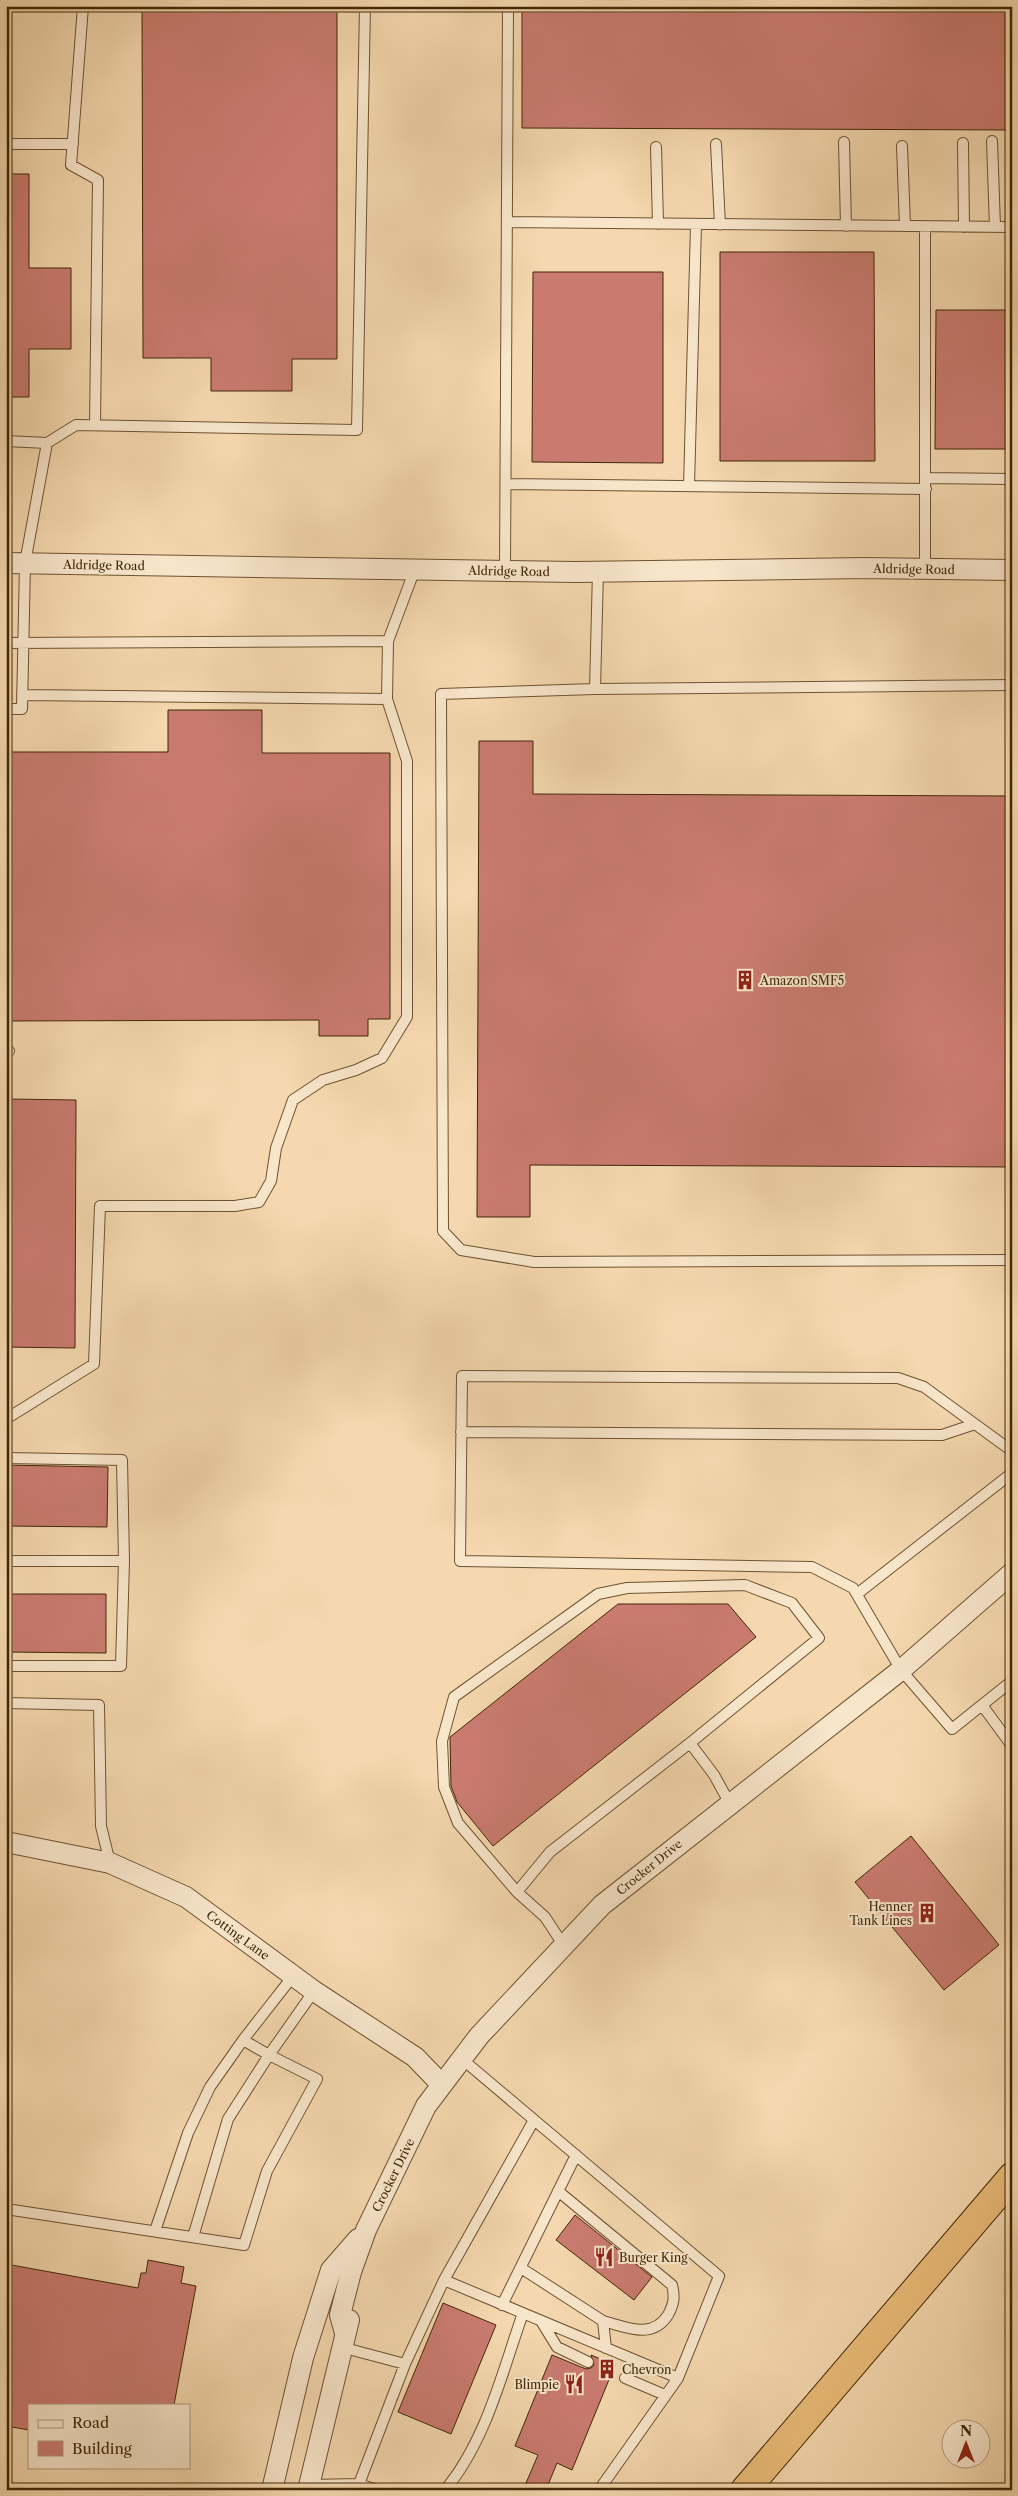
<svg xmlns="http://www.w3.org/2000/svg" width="1018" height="2496" font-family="'Libre Caslon Text',serif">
	<rect width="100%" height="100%" fill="#f5d8af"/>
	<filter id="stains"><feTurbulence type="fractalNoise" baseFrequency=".004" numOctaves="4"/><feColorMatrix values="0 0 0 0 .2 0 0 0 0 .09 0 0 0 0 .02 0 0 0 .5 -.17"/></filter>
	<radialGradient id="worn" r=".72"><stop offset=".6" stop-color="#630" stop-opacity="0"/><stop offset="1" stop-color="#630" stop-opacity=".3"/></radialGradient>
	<path fill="#ca7b70" stroke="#412706" d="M142,6H337V359H292V391H211V358H143Z
		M522,6H1012V130L522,128Z
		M6,174H29V268H71V349H29V397H6Z
		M720,252H874L875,461H720Z
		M533,272H663V463L532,462Z
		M936,310H1012V449H935Z
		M168,710H262V753H390V1019H368V1036H319V1020L6,1021V752H168Z
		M479,741H533V794L1012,796V1167L530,1165V1217H477Z
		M6,1099L76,1100L75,1348L6,1347Z
		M6,1465L108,1467L107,1527L6,1526Z
		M6,1594H106V1653L6,1652Z
		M618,1604H728L756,1637L493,1846L457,1802L451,1786L450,1737Z
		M911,1836L999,1945L944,1990L855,1882Z
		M575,2215L652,2277L634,2300L556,2240Z
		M148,2260L184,2267L181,2283L196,2286L174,2405H29V2430L6,2426V2264L138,2288L141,2273H146Z
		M443,2303L496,2325L451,2434L398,2412Z
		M552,2355L586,2369L591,2368L594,2365L591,2355L615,2365L572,2470L557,2463L546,2490H523L538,2455L515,2446Z"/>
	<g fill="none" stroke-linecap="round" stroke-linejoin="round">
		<defs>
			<path id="lane" d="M83,6L71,165L98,180L95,425
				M992,141L995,227
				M844,142L846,226
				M963,143L964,227
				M6,144H73
				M716,144L720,225
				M902,146L905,226
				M656,147L658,224
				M508,222L1012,227
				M6,441L47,443L25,563L22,709H6
				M47,443L76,425L357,430L365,6
				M926,478L1012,479
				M506,484L926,489
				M689,486L696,225
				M925,569V227
				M505,571L508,6
				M598,571L595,689L441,694L443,1231L461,1250L534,1262L1012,1260
				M6,643L388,641L415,569
				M595,689L1012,685
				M22,695L387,699L388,641
				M6,1051H9
				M6,1419L94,1364L100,1206H235L259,1202L271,1181L276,1148L293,1100L323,1080L356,1070L382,1058L407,1017V761L387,699
				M461,1432L942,1435L975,1424
				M1012,1451L924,1387L898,1378L462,1376L460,1561L812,1567L853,1588L901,1670L952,1729L1012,1681
				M6,1458L122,1460L124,1561H6
				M857,1594L1012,1473
				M6,1666H121L124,1561
				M6,1703L99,1705L101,1826L110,1863
				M982,1705L1012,1746
				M690,1743L714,1775L729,1802
				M517,1892L550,1852L690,1743L819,1638L792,1603L745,1585L627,1588L598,1594L454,1697L442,1741L444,1787L458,1823L517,1892L545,1917L564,1946
				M462,2059L719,2276L678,2378L599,2490
				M534,2120L444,2280L678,2378
				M558,2191L672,2285C675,2297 674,2304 668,2315C652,2340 626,2327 603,2321
				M6,2209L244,2245L267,2171L317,2079L269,2055L314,1991
				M155,2231L188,2133L210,2087L243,2040
				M193,2237L228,2119L269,2055L243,2040L293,1976
				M521,2268L603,2321L606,2348
				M502,2305L576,2155
				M541,2321L557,2347L588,2362
				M341,2347L405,2364
				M625,2378L665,2395
				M359,2484L405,2364L444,2280
				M310,2485L359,2484L376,2490
				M445,2490C486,2441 502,2373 523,2313"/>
			<path id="street" d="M6,563L575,572L864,568L1012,570
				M6,1842L110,1863L186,1897L314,1991L415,2057L442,2085
				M345,2333L340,2315L351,2272L366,2230L426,2106L479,2036L602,1905L901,1670L1012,1573
				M272,2490L303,2358L331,2270L358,2239
				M308,2490L349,2320"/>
			<path id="highway" d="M745,2490L1012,2177"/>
		</defs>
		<use href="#lane" stroke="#6e5330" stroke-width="12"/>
		<use href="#street" stroke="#6e5330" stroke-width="22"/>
		<use href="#highway" stroke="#412706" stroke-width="30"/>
		<use href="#lane" stroke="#f8e6cb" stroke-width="10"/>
		<use href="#street" stroke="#f8e6cb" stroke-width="20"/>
		<use href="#highway" stroke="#eabc78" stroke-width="28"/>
	</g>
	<defs>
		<symbol id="building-bare" viewBox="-9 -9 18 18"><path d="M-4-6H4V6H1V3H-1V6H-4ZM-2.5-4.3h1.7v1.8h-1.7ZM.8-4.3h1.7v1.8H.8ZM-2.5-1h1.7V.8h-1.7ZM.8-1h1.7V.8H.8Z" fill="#8f2418" stroke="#f8e6cb" stroke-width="2.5" paint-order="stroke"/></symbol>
		<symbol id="restaurant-bare" viewBox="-9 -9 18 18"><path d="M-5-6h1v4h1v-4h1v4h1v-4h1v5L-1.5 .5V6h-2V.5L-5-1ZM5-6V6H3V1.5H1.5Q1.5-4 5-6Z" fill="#8f2418" stroke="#f8e6cb" stroke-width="2.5" paint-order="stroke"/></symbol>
	</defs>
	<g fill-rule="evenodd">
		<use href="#building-bare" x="731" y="966" width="28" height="28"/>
		<use href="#building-bare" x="913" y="1899" width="28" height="28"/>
		<use href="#restaurant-bare" x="590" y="2243" width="28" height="28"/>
		<use href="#building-bare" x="593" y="2355" width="28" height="28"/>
		<use href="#restaurant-bare" x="560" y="2370" width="28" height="28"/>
	</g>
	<g text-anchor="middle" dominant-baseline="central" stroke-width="4" stroke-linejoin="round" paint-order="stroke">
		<g font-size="12" fill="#412706" stroke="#f8e6cb">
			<text transform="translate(104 565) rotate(1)">Aldridge Road</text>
			<text transform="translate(914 569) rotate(1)">Aldridge Road</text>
			<text transform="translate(509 571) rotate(1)">Aldridge Road</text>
			<text transform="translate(649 1867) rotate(-39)">Crocker Drive</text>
			<text transform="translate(238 1935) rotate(36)">Cotting Lane</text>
			<text transform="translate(393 2175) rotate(-64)">Crocker Drive</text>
		</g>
		<g font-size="12" fill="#412706" stroke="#f8e6cb" text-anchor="start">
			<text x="760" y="980">Amazon SMF5</text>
			<text x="912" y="1906" text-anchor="end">Henner<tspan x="912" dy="14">Tank Lines</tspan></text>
			<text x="619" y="2257">Burger King</text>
			<text x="622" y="2369">Chevron</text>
			<text x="559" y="2384" text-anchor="end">Blimpie</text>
		</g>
	</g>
	<rect width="1018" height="2496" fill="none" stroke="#f5d8af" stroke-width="25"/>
	<rect x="8" y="8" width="1003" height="2481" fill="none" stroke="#412706" stroke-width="2.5"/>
	<rect x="12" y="12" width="993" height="2471" fill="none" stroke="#412706"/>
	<rect x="28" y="2404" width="162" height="65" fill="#f8e6cb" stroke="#af9a7c"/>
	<rect x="38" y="2420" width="25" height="8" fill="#f8e6cb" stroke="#af9a7c"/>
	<text x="72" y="2428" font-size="15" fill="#412706">Road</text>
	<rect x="38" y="2441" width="25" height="15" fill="#ca7b70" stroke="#af9a7c"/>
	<text x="72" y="2454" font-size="15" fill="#412706">Building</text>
	<g transform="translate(966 2444)"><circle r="24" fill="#f8e6cb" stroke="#af9a7c"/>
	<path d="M0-4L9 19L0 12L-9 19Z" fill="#8f2418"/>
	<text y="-8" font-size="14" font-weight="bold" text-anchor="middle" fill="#412706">N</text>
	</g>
	<rect width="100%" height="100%" filter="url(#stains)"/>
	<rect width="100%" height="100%" fill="url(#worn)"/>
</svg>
